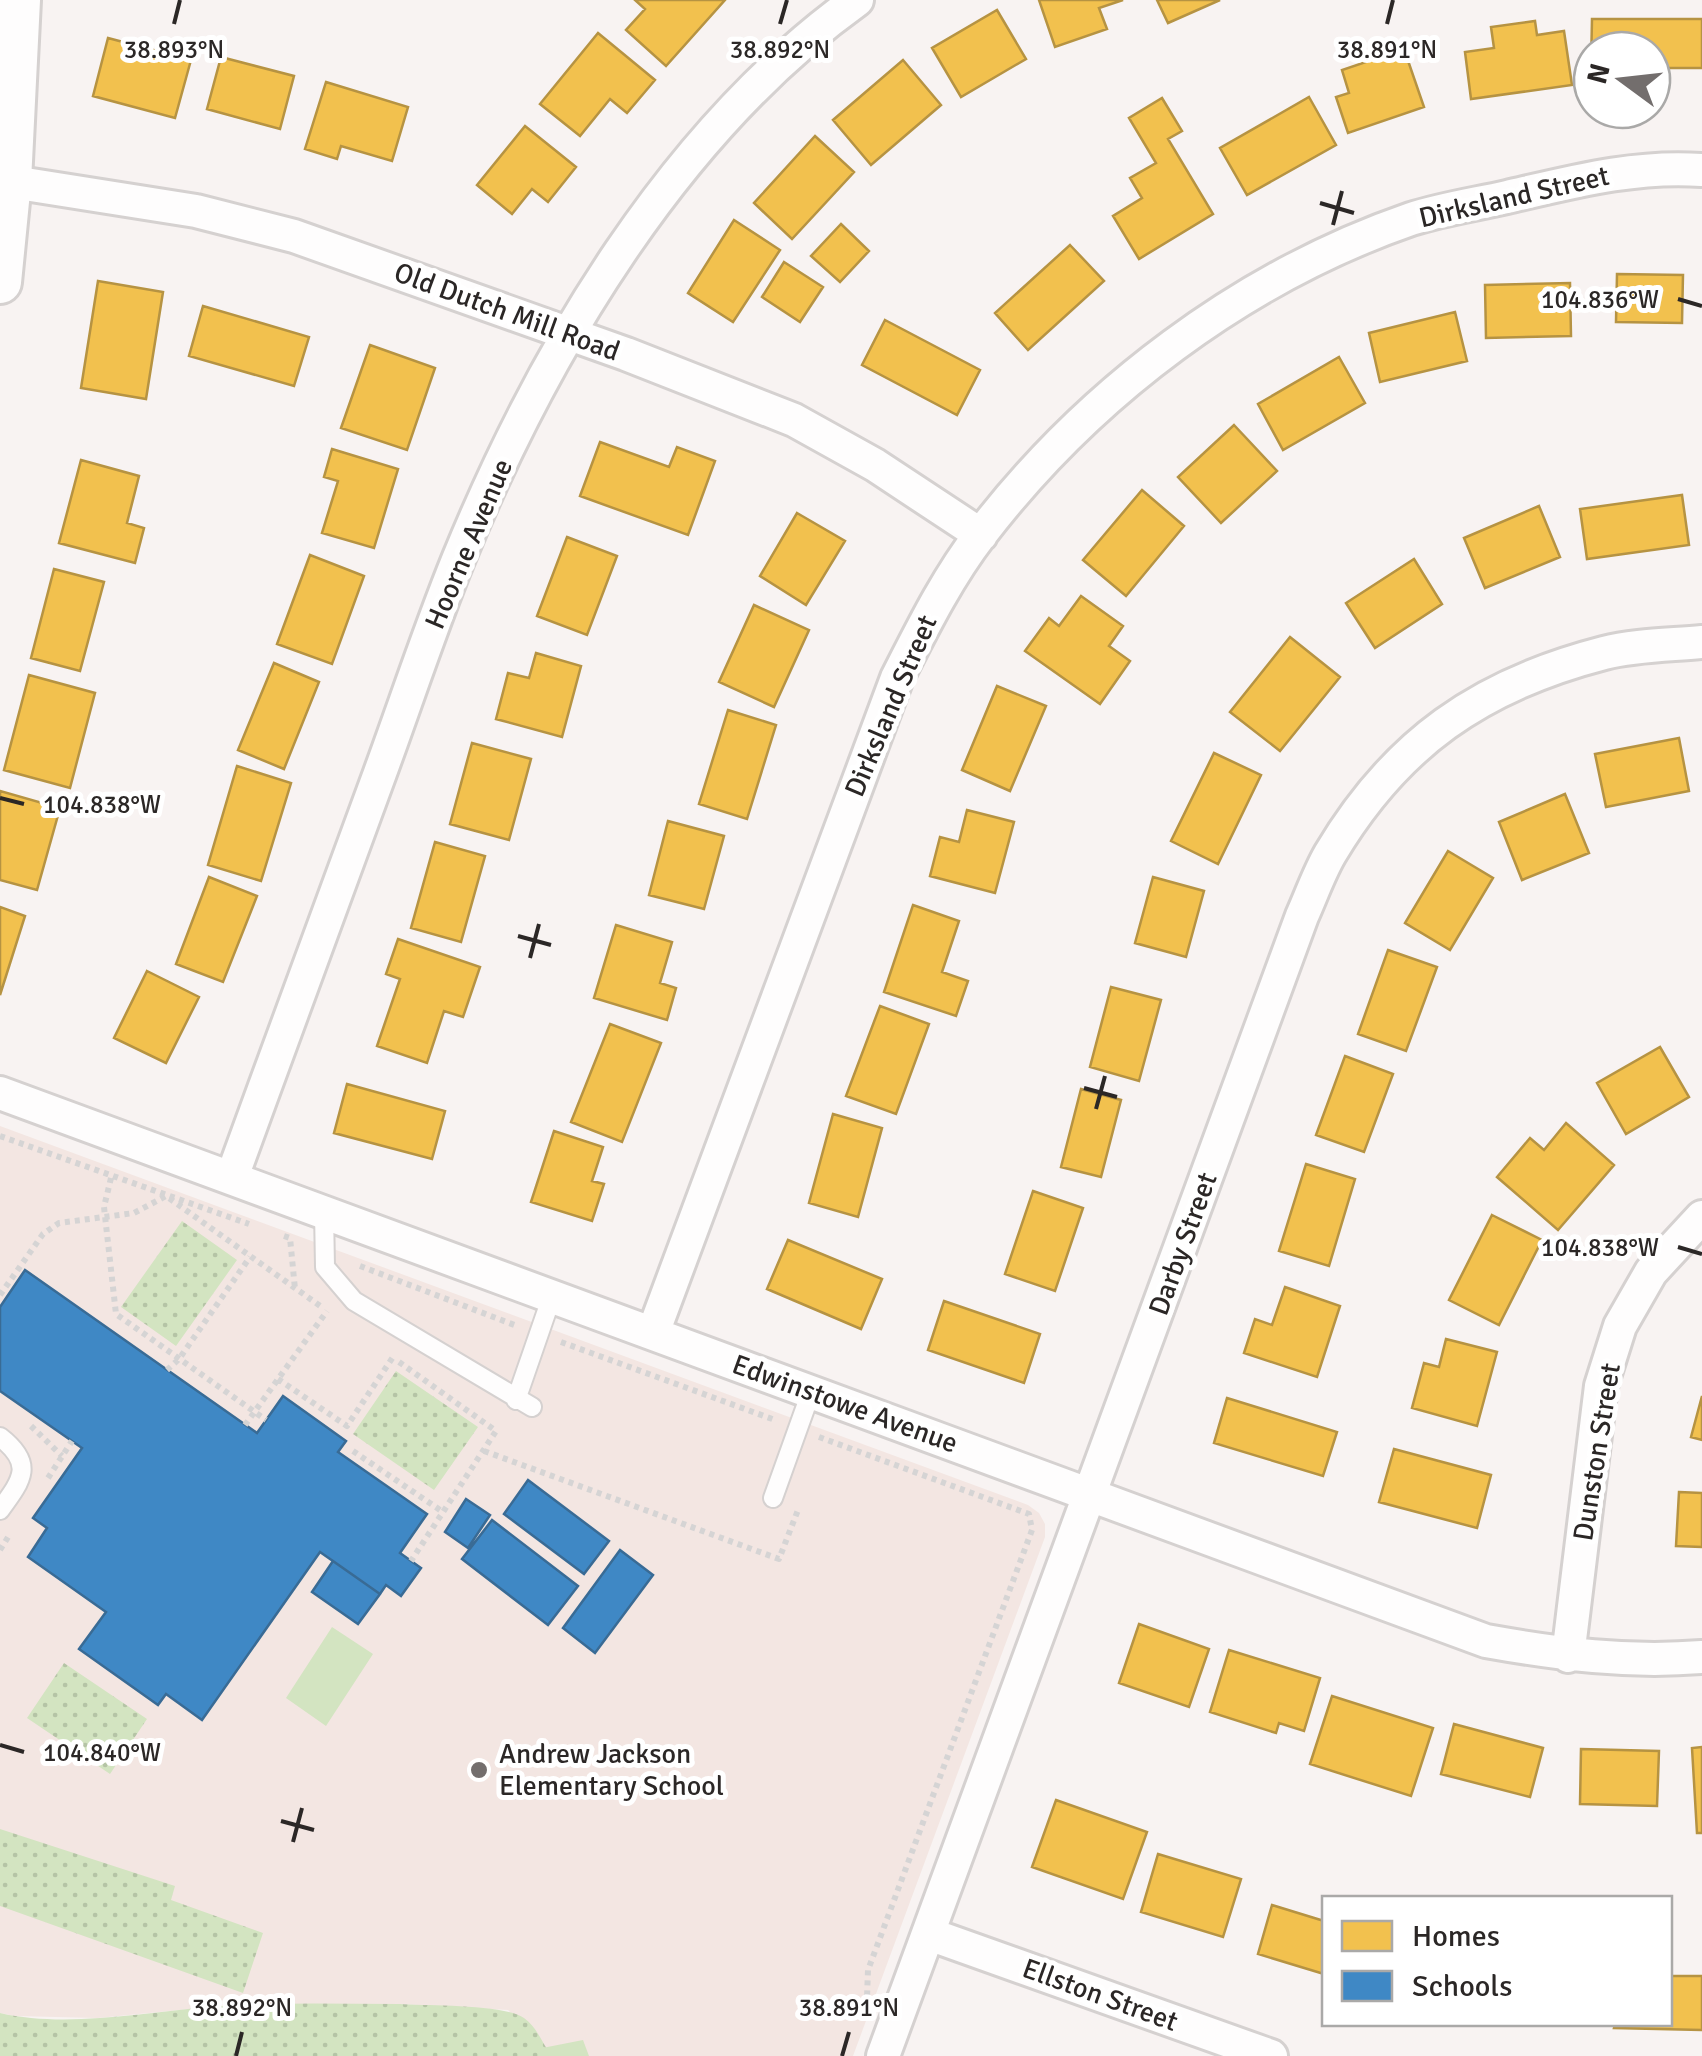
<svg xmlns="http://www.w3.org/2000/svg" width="1702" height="2056" font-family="Signika,sans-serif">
	<defs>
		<pattern id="park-dots" width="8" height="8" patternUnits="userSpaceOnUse" patternTransform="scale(2.5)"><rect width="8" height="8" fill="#d3e4c1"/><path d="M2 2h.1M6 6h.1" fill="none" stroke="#b5c4a6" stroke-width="1.8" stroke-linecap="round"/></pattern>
	</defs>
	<rect width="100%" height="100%" fill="#f8f3f2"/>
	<path fill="#f3e6e2" d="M0,1126L1028,1505L1039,1513L1045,1524V1537L853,2056H552L508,2010L400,2004L211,2007L98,2018L14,2016L0,2013Z"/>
	<path fill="#d3e4c1" d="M332,1627L373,1654L326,1726L286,1698Z
		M583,2040L589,2056H502Z"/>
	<path fill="url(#park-dots)" d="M182,1221L237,1260L176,1346L121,1307Z
		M396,1371L478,1427L434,1490L353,1434Z
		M64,1663L147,1719L110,1774L27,1718Z
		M0,1829L175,1886L171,1900L263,1933L243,1993L0,1906Z
		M400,2004C427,2006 505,2004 524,2018C538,2028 542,2044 552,2056H0V2013C64,2028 142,2013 207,2007C271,2002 336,2004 400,2004Z"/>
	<path fill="#f2c14e" stroke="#b69342" stroke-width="2.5" d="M635,0H725L666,66L626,30L645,9Z
		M1039,0H1123L1099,8L1107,29L1055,47Z
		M1157,0H1220L1168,23Z
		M997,10L1026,59L961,97L932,48Z
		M1592,19H1702V68H1652V50H1592L1591,67Z
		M1535,21L1537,35L1564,31L1572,85L1471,99L1465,52L1494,48L1491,27Z
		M598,33L655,80L627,113L610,99L580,136L540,104Z
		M108,38L191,60L175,118L93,96Z
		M1404,49L1424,107L1348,133L1336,97L1349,93L1342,70Z
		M221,57L294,76L280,129L207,109Z
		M903,60L941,105L871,165L833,120Z
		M326,82L408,107L392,161L341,146L337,159L305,149Z
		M1309,97L1336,145L1247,195L1220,148Z
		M1162,98L1182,131L1168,139L1213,214L1139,259L1113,216L1142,198L1130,178L1156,163L1129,118Z
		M525,126L576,167L548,202L532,189L512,214L477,185Z
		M815,136L854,172L792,239L754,203Z
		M734,220L780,250L733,322L688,293Z
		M841,224L869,251L840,282L811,256Z
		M1070,245L1104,281L1028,350L995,313Z
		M784,262L823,287L800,322L762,297Z
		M1617,274L1683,275L1682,323L1616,322Z
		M98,281L163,292L146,399L81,388Z
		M1570,283L1571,336L1486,338L1485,285Z
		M203,306L309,337L294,386L189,356Z
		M1455,312L1467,361L1380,382L1369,333Z
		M885,320L980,370L957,415L862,365Z
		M370,345L435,368L407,450L341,428Z
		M1339,357L1365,403L1283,450L1258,404Z
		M1234,425L1277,471L1221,523L1178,477Z
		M600,442L669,467L677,447L715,461L688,535L580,496Z
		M332,449L398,469L374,548L322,533L338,481L324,477Z
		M81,460L139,476L127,523L144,528L135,563L59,543Z
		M1142,490L1184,526L1126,596L1083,560Z
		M1682,495L1689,545L1587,559L1580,509Z
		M1539,506L1560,557L1485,588L1464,538Z
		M797,513L845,541L806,605L760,576Z
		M567,537L617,556L587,635L537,616Z
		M310,555L364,576L332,664L277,644Z
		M1414,559L1442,604L1375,648L1346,603Z
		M54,569L104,582L80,671L31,658Z
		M1081,596L1123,626L1109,646L1130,661L1100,704L1025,651L1049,618L1059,626Z
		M754,605L809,630L774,707L719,682Z
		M1290,637L1340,677L1280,751L1230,712Z
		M536,653L581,666L562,737L496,719L508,673L529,678Z
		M274,663L319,682L284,769L238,750Z
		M29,675L95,693L70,788L4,770Z
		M997,686L1046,706L1010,791L962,770Z
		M728,710L776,725L747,819L699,804Z
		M1679,738L1689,791L1606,807L1595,754Z
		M472,743L531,759L509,840L450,824Z
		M1214,753L1261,775L1218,864L1171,841Z
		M237,766L291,783L261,881L208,865Z
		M0,791L60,808L37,890L0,880Z
		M1565,794L1589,853L1522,880L1499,822Z
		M967,810L1014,822L995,893L930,876L940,837L959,842Z
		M668,821L724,836L704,909L649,895Z
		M435,842L485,856L461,942L411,928Z
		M1448,851L1493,878L1450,950L1405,923Z
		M209,877L257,896L223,982L176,964Z
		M1153,877L1204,891L1186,957L1135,943Z
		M913,905L959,921L942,972L968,981L956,1016L884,992Z
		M0,907L25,916L0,995Z
		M616,925L672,942L660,983L676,988L667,1020L594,998Z
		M398,939L480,967L463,1017L444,1011L427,1063L377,1046L400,979L386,974Z
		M1388,950L1437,967L1406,1051L1358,1034Z
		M147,971L199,997L166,1063L114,1038Z
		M1111,987L1161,1000L1139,1081L1090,1067Z
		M880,1006L929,1024L896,1114L846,1096Z
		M610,1024L661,1043L622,1142L571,1122Z
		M1660,1047L1689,1097L1626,1134L1597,1083Z
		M1345,1056L1393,1074L1364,1152L1316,1135Z
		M347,1084L445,1111L432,1159L334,1133Z
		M1081,1089L1121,1100L1101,1177L1061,1167Z
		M833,1114L882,1128L858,1217L809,1203Z
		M1566,1123L1614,1165L1558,1230L1497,1177L1530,1138L1544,1150Z
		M554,1131L603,1147L592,1181L604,1184L592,1221L531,1202Z
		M1306,1164L1355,1179L1329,1266L1279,1251Z
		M1033,1191L1083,1208L1055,1291L1005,1274Z
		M1492,1215L1542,1240L1499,1325L1449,1300Z
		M788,1240L882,1279L861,1329L767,1289Z
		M1285,1287L1340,1306L1317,1377L1244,1353L1255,1319L1272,1325Z
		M944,1301L1040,1334L1024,1383L928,1350Z
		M1446,1339L1497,1352L1477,1426L1412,1408L1424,1363L1439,1367Z
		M1702,1396V1440L1691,1437Z
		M1227,1398L1337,1432L1323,1476L1214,1443Z
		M1394,1449L1491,1475L1477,1528L1379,1502Z
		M1679,1492L1702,1493V1547L1676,1546Z
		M1139,1624L1209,1649L1189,1707L1119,1683Z
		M1229,1650L1320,1678L1304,1731L1279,1723L1276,1733L1210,1712Z
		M1332,1696L1433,1728L1411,1796L1310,1764Z
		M1454,1724L1543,1748L1530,1797L1441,1774Z
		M1702,1747V1833H1697L1692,1748Z
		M1581,1749L1659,1751L1657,1806L1580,1804Z
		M1056,1800L1147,1832L1123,1899L1032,1867Z
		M1158,1854L1241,1879L1223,1937L1141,1912Z
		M1272,1905L1324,1921V1974L1258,1954Z
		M1670,1976H1702V2030L1614,2028L1615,2024H1670Z"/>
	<path fill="#3f88c5" stroke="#396b95" stroke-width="2.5" d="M25,1270L257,1433L283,1396L346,1441L338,1452L427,1514L400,1553L421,1568L401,1596L386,1585L380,1594L320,1552L202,1720L166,1694L158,1705L79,1649L106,1612L28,1557L47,1528L33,1518L82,1448L0,1391V1307Z
		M528,1480L609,1541L584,1574L504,1514Z
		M466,1499L490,1515L468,1548L445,1532Z
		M492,1520L578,1586L548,1625L462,1559Z
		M620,1550L653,1575L595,1653L563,1628Z
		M333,1561L380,1594L358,1624L312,1592Z"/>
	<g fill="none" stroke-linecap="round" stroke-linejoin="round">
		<defs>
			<path id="service" d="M324,1211L325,1267L354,1301L532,1407
				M516,1400L552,1296
				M0,1437C35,1464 22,1480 0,1510
				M773,1498L811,1392"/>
			<path id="minor" d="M0,180L196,211L294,236L626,354L794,420L875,465L981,535
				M0,1093L1486,1641C1559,1654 1628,1663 1702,1657
				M232,1177C281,1042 331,907 380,773C406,702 430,629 458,560C542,354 673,132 857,0
				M653,1333L897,678C922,629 947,578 981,534C1089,393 1243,277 1411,219C1442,209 1476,204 1507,197C1572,182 1635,165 1702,170
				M1568,1656L1601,1386L1620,1326L1651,1272L1702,1217
				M929,1934L1271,2056
				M883,2056L1302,916C1311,896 1319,873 1330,854C1396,743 1480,685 1604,653C1635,645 1670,645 1702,642"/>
			<path id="tertiary" d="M0,282L10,181L19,0"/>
		</defs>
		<use href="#service" stroke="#d5d1d0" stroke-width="22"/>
		<use href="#minor" stroke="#d5d1d0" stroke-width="38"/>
		<use href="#tertiary" stroke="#d5d1d0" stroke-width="48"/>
		<path stroke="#d5d4d4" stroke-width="6" stroke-dasharray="5 5" stroke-linecap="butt" d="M0,1136L249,1224
			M111,1178L104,1207L116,1314L266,1420
			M284,1236L290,1238L295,1289
			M360,1266L517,1326
			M0,1295L43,1234L59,1223L134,1213L166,1196L323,1308
			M561,1342L775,1420
			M399,1362L496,1431L411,1561
			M167,1370L179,1359L250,1257
			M278,1379L347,1426L393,1357
			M245,1425L327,1311
			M31,1426L62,1456
			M819,1437L1029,1514L1032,1530L868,1970L867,1998
			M353,1451L443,1512
			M484,1451L779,1559L798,1510
			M48,1478L72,1441
			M0,1550L10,1534"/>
		<use href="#service" stroke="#fefdfd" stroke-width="18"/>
		<use href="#minor" stroke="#fefdfd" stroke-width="32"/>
		<use href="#tertiary" stroke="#fefdfd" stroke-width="42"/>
	</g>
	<path fill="none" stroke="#2b2726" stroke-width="4" d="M174,24L180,0M780,24L787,0M1387,24L1393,0M1320,203L1354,213M1333,225L1342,191M1678,299L1702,306M0,798L24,804M518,936L551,945M530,958L539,924M1084,1088L1117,1097M1096,1109L1105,1076M1678,1247L1702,1254M0,1745L24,1752M281,1821L314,1830M293,1842L302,1808M236,2056L242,2032M842,2056L849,2032"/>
	<circle fill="#736e6d" stroke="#fff" stroke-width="4" cx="479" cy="1770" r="10"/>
	<g text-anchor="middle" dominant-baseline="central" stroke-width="10" stroke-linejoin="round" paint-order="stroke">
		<g font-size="28" fill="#2b2726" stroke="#fff">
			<text transform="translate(1514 197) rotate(-13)">Dirksland Street</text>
			<text transform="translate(507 312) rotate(20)">Old Dutch Mill Road</text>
			<text transform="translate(469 544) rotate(-67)">Hoorne Avenue</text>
			<text transform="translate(891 706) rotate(-67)">Dirksland Street</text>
			<text transform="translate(1183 1244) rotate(-70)">Darby Street</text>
			<text transform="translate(845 1404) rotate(20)">Edwinstowe Avenue</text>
			<text transform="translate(1597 1452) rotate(-81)">Dunston Street</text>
			<text transform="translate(1100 1995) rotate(20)">Ellston Street</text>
		</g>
		<g font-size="28" fill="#2b2726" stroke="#fff" text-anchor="start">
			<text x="499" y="1754">Andrew Jackson<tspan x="499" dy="32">Elementary School</tspan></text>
		</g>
	</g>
	<g font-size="25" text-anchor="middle" fill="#2b2726" stroke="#fff" stroke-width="10" stroke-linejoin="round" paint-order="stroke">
		<text x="174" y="58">38.893°N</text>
		<text x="780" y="58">38.892°N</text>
		<text x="1387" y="58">38.891°N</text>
		<text x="1600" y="308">104.836°W</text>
		<text x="102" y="813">104.838°W</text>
		<text x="1600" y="1256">104.838°W</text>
		<text x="102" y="1761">104.840°W</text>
		<text x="242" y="2016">38.892°N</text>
		<text x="849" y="2016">38.891°N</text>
	</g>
	<rect x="1322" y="1896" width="350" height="130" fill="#ffffff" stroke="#aaa9a8" stroke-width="2.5"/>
	<rect x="1342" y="1921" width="50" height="30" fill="#f2c14e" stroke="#aaa9a8" stroke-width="2.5"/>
	<text x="1412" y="1946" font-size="30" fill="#2b2726">Homes</text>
	<rect x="1342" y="1971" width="50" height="30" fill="#3f88c5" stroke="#aaa9a8" stroke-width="2.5"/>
	<text x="1412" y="1996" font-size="30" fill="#2b2726">Schools</text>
	<g transform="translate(1622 80) rotate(285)"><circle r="48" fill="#ffffff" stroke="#aaa9a8" stroke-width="2.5"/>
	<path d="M0-8L18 38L0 25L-18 38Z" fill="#736e6d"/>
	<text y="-15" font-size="28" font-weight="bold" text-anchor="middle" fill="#2b2726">N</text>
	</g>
</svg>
